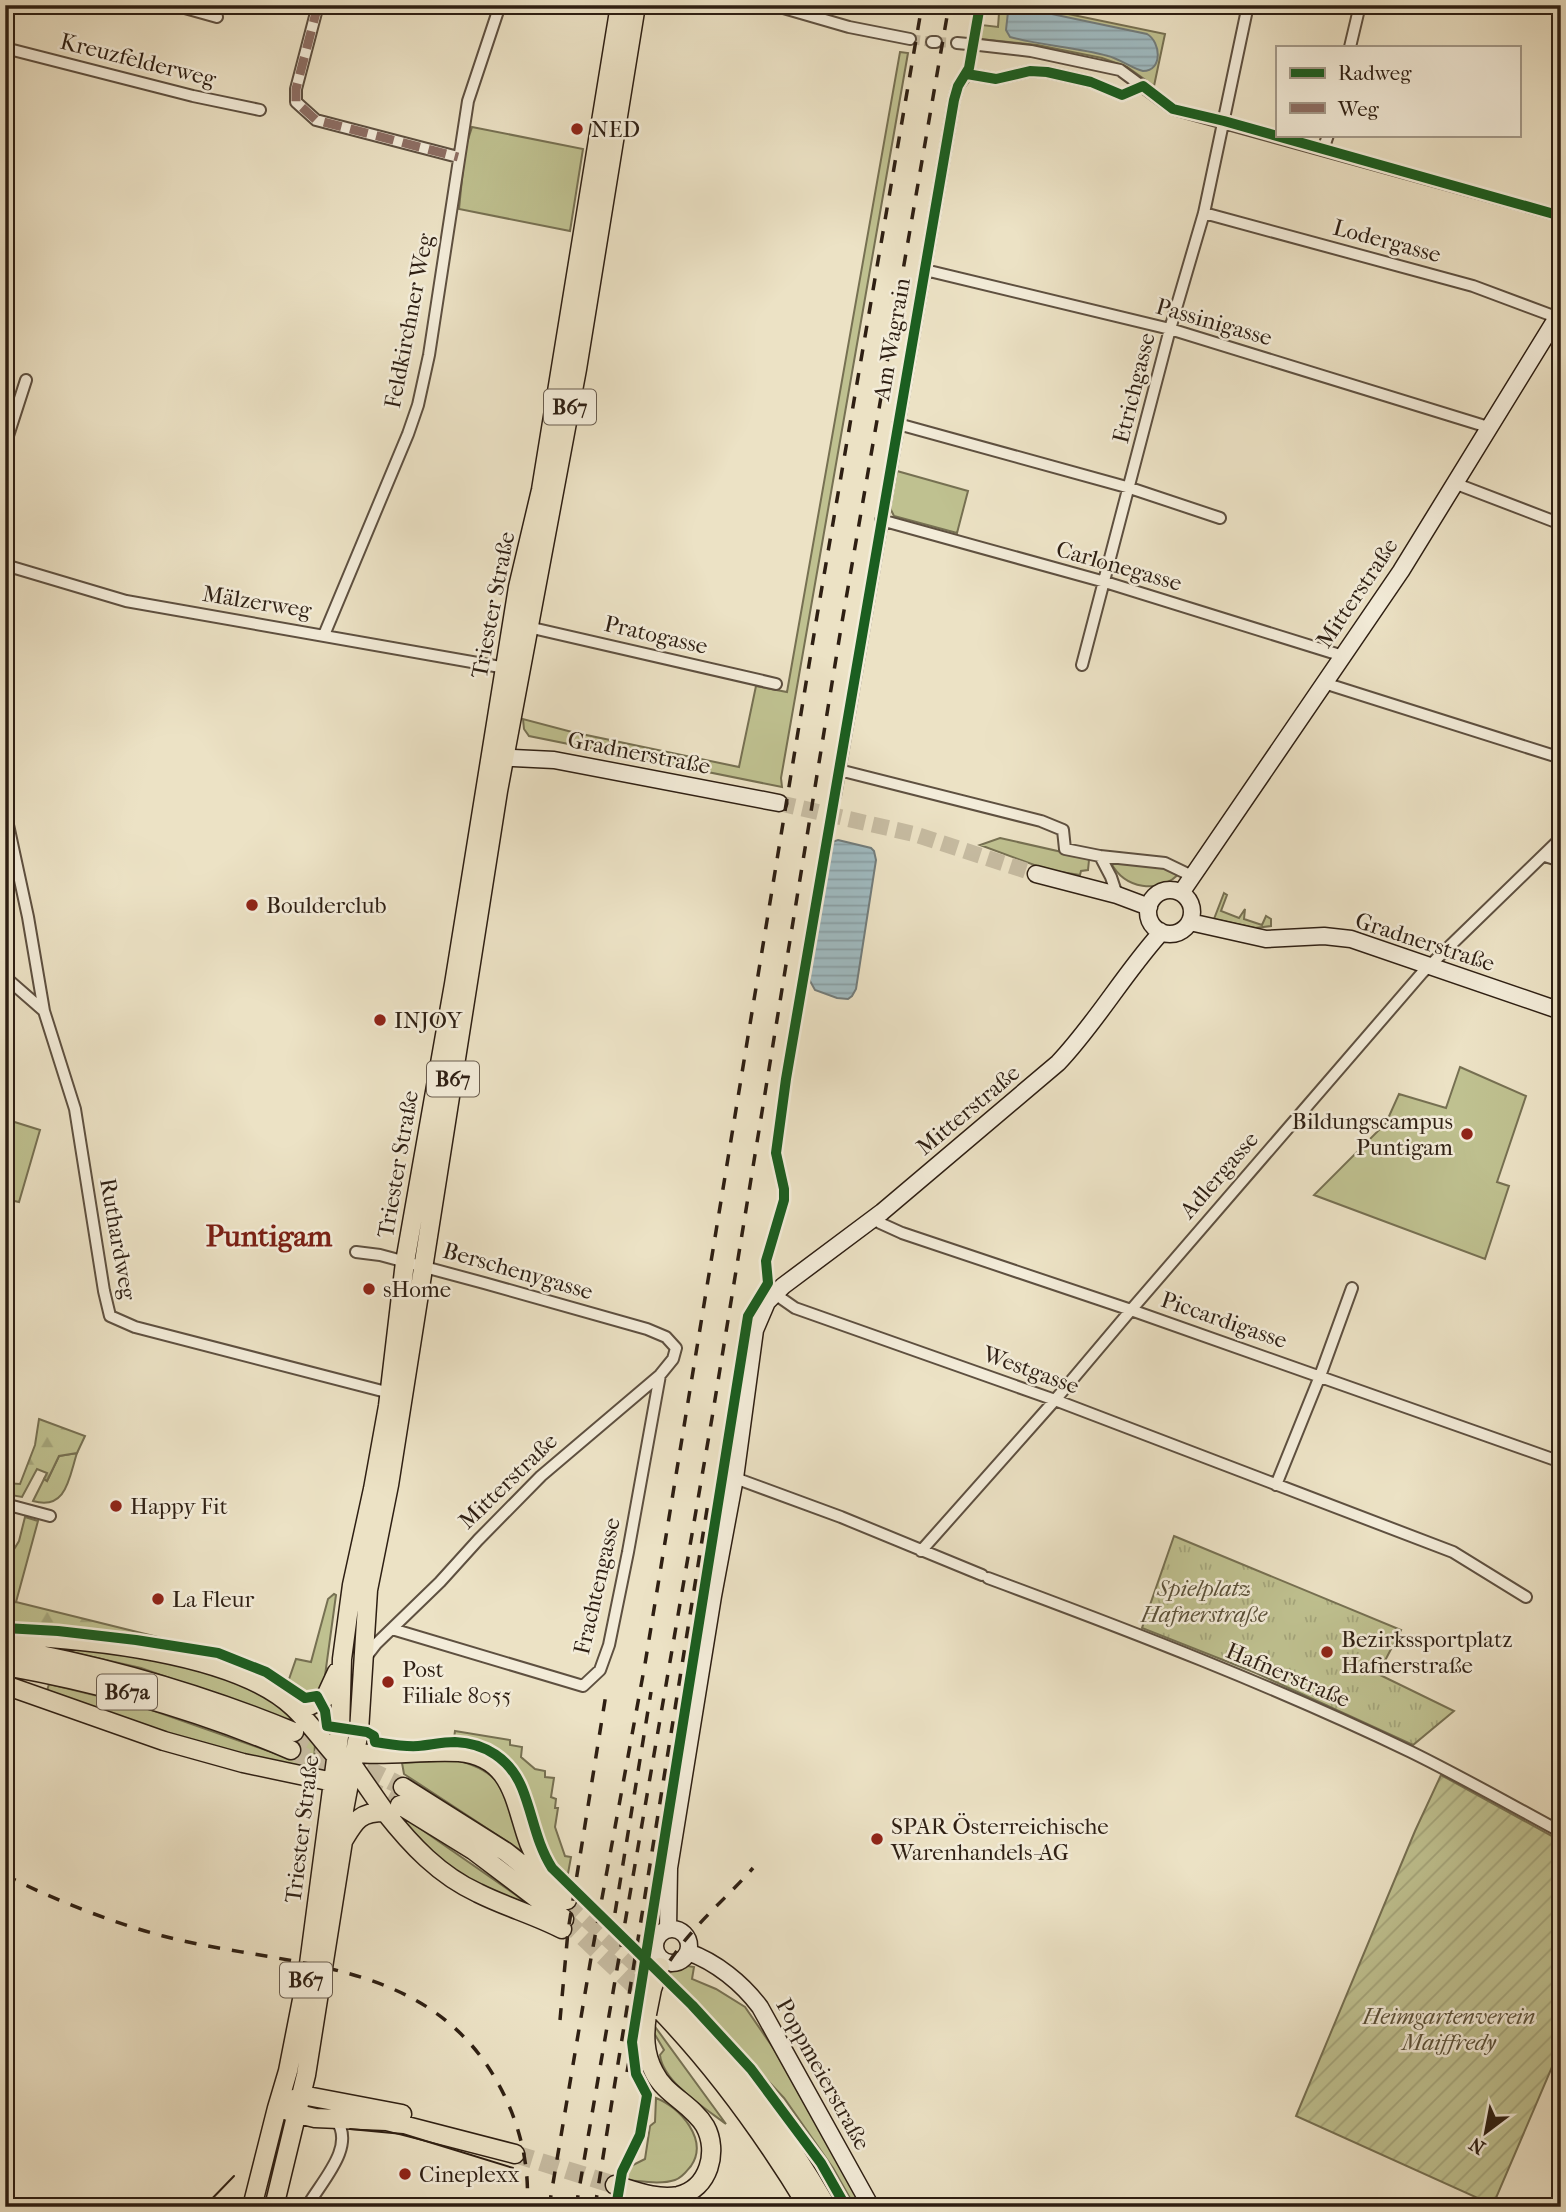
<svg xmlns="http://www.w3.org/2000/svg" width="1566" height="2212" font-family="'IM FELL French Canon',serif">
	<defs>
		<pattern id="forest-firs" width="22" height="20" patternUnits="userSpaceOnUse" patternTransform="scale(1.75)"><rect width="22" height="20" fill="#bfc190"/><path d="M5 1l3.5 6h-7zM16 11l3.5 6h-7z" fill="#a4a57b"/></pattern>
		<pattern id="park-tufts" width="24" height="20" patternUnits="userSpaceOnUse" patternTransform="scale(1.75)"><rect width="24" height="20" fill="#bfc190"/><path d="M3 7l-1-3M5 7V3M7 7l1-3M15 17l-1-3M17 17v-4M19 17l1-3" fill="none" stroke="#a4a57b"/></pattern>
		<pattern id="garden-furrows" width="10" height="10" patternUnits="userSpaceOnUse" patternTransform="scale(1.75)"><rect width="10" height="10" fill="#bfc190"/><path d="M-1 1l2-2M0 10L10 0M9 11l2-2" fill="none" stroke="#a4a57b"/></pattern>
		<pattern id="water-rules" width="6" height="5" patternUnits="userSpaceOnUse" patternTransform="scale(1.75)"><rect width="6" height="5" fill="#9fbac0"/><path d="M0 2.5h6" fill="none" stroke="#899fa4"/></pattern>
	</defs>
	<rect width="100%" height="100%" fill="#ece2c5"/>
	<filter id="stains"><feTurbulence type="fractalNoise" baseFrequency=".00286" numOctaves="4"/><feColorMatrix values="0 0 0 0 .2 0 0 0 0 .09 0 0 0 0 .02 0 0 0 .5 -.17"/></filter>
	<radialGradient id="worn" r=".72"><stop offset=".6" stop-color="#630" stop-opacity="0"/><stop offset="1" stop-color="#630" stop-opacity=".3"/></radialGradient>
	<path fill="#bfc190" stroke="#767052" stroke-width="2" d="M986,5H1025L1165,34L1154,86L1127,67L1102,58L1037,45L980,39L982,25L998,27L999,13Z
		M900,52L908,53L781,778L782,787L529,736L524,729L523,719L572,732L739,767L756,686L787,692Z
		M472,127L583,149L570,231L459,209L465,149Z
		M897,471L968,491L957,533L894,516L890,508Z
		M1000,838L1084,857L1089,860L1088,870L1081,871L1080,875L1048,870L980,845Z
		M1113,860L1157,865L1179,874C1158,894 1125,889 1111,863Z
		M1224,893L1227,895L1221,911L1239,918L1245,909L1244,919L1262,925L1266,916L1271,919V926L1255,928L1214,919Z
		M1460,1067L1526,1096L1497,1182L1509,1186L1485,1259L1314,1195L1386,1123L1399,1094L1446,1108Z
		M5,1119L40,1130L19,1202L5,1199Z
		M77,1453C69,1477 67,1511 33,1501L44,1479L47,1481L59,1456Z
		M25,1517L38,1521L16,1602L5,1603V1564L19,1541Z
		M334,1594L336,1595L324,1683L319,1691L305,1694L288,1682L296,1659L311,1662L328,1599Z
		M58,1645C131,1655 238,1664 294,1716C301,1723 308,1733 315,1741L314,1768L312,1770L201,1745L47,1691L49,1684L143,1707L291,1759L295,1723L293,1718L288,1720L141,1668L57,1649Z
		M455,1731L510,1740V1745L522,1747L521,1757L535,1769L545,1771V1777L554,1778L551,1797L556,1799L555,1808H558L555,1827L565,1856L571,1857L567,1879C527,1838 544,1769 486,1746C476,1742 464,1741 454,1739Z
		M455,1760C510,1772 508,1803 525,1850L523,1852L404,1774L402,1763Z
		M405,1818L516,1895L530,1907L478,1886L448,1868L399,1819Z
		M681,1965L694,1967L692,1979L716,1989L745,2007L774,2049L863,2207H855L833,2168L784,2098L668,1974Z
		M656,2028L726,2124C705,2108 663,2082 660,2055L664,2050L654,2033Z
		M656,2098C680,2107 709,2140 691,2166C686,2172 682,2178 675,2180C660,2185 641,2181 626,2180L631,2166L645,2159L650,2126L655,2122Z"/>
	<path fill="url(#forest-firs)" stroke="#767052" stroke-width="2" d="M39,1419L85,1436L77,1453L59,1456L47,1481L44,1479L47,1473L37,1469L22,1497L5,1494V1483L20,1484L35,1445Z
		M16,1602L194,1646L91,1631L5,1625V1603Z"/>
	<path fill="url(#park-tufts)" stroke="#767052" stroke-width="2" d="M1174,1536L1401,1630L1378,1674L1454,1711L1413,1745L1256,1673L1142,1628Z"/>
	<path fill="url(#garden-furrows)" stroke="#767052" stroke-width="2" d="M1441,1775L1561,1841V2046L1493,2205L1296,2116L1415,1831Z"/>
	<path fill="url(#water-rules)" stroke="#727c7b" stroke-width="2" d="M1014,6L1147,34C1161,42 1163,71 1143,71C1135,70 1118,58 1108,56C1076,47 1042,46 1010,37L1006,30L1008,12Z
		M838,840L871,848L874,851L876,860L856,989L852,996L848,999L837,998L815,990L810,981L809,976L829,848L832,842Z"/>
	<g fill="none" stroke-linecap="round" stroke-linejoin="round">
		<path stroke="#c6bba1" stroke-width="10" stroke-dasharray="10 5" stroke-linecap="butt" d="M910,39L932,42
			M936,42L957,43"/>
		<path stroke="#c6bba1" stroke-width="16" stroke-dasharray="16 8" stroke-linecap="butt" d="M779,803L914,834L1036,874"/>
		<path stroke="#c6bba1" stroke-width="18" stroke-dasharray="18 9" stroke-linecap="butt" d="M294,1732L403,1787
			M291,1750L400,1805
			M567,1900L661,1987
			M564,1919L658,2008
			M515,2154L615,2185"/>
		<defs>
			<path id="street" d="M174,5L217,17
				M318,5L296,89V102L316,120L458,157
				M773,5L849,27L910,39
				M932,42H936
				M957,43L968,44
				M979,45L1031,51L1120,70L1173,109L1561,216
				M1350,47L1360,5
				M5,48L193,96L260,110
				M1323,150L1328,135
				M1204,213L1473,286L1556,317
				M925,270L1170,329L1488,427
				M898,424L1130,488L1220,518
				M5,445L26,380
				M1454,483L1561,524
				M881,520L1105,582L1343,656
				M5,565L126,601L506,668
				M528,627L776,684
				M324,635L408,434L418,405L429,355L468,101L500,5
				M1082,665L1170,329L1204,213L1248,5
				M1324,683L1561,758
				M839,770L1041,821L1063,830L1065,849L1100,856L1165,863L1192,876
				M835,796L954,100L958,86L967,74L996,79L1030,71L1047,72L1091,82L1122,95L1143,86
				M5,811L28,917L44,1011L75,1109L104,1291L110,1316L135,1327L390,1393
				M1100,856L1111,877L1117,895
				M1545,856L1561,861
				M5,977L44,1011
				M875,1218L880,1223L902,1233L1131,1310L1561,1462
				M356,1252L380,1255L484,1283L647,1329L666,1337L676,1348L673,1359L660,1375L541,1476L478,1540L440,1582L376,1644L366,1657
				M775,1294L795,1308L1055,1400L1453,1552L1526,1597
				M1558,1343L1561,1344
				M735,1478L841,1517L982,1575
				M1276,1485L1320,1376L1352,1288
				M5,1504L50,1516
				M921,1551L1055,1400L1131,1310L1422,973L1561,838
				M988,1578C1131,1631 1274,1686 1411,1752C1462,1777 1511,1805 1561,1832
				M392,1629L583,1686L600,1670L609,1645L628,1552L660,1375
				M307,2207C319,2184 357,2147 336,2120"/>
			<path id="secondary" d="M492,757L554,760L779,803
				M1036,874L1117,895L1149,907
				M1148 912a22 22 0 1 1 44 0a22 22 0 1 1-44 0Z
				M1181,893L1401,571L1561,311
				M1190,922L1266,939L1324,936L1351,939L1561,1011
				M655 1946a17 17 0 1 1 34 0a17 17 0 1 1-34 0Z
				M668,1929L669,1868L713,1596L735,1478L755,1330L767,1302L783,1286L882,1212L1058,1063C1095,1024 1122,977 1158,936L1160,931
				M688,1952C716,1962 742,1983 760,2007L871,2207"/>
			<path id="primary" d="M5,1635C83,1639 234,1652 293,1707C308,1721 321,1739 335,1755L337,1760
				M5,1648C105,1666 200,1693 294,1732
				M5,1666C106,1684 197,1710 291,1750
				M5,1685L164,1741L243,1763L333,1782
				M292,1706L305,1708L325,1698L337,1672
				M355,1753C390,1756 424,1750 459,1752C513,1757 514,1802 529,1843C535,1858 544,1872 551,1887
				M351,1763L385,1812
				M403,1787L506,1852L567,1900
				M400,1805L473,1850L564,1919
				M343,1841C355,1821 359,1812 385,1812C411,1845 439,1875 478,1893C506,1907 535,1915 562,1929
				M661,1987C725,2053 781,2127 827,2207
				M658,2008C716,2068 765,2136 808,2207
				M293,2100L302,2095L402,2114
				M290,2112L315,2118L387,2121L515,2154
				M615,2185C635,2191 657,2200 678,2196C709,2189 719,2151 705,2126C692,2104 665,2095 654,2072C644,2053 644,2035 647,2014
				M252,2207L277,2108L288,2071L309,1964L340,1729L342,1659L352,1585L373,1489L388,1406L405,1262L454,984L518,587L541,490L620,5
				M274,2207L306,2075L343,1841L344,1810L359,1731L368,1590L389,1485L498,791L577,369L636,5"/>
		</defs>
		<use href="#street" stroke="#5e5040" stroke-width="14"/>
		<use href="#secondary" stroke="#2e1f13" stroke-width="19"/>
		<use href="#primary" stroke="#2e1f13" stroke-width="21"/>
		<use href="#street" stroke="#f3ecd9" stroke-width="10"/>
		<use href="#secondary" stroke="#f3ecd9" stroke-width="16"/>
		<use href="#primary" stroke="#ece2c5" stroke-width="18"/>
		<path stroke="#2e1f13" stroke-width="2" d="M350,2129L403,2134L513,2168
			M621,2201L638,2207
			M204,2207L234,2176"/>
		<path stroke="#2e1f13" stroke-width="3.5" stroke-dasharray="12 12" stroke-linecap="butt" d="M5,1875C52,1899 113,1923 163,1936C286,1968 429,1956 499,2085C519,2122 530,2164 527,2207
			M615,1913L651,1692
			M560,2020L568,1931L606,1694
			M627,2072C636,2020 657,1971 693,1931C712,1909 734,1890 753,1868
			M549,2207L591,1958L645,1664L817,616L922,5
			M576,2207L712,1418L841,628L949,5
			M595,2207L708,1503"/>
		<defs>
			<path id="primary-bridge" d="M647,2014L652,1989L660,1967"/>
		</defs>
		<use href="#primary-bridge" stroke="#2e1f13" stroke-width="21" stroke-linecap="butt"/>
		<use href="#primary-bridge" stroke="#ece2c5" stroke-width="18"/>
		<path stroke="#8d6e63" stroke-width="9" stroke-dasharray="18 9" stroke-linecap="butt" d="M318,5L296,89V102L316,120L458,157"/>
		<defs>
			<path id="cycleway" d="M967,74L996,79L1030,71L1047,72L1091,82L1122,95L1143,86L1173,109L1224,121L1561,216
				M5,1628L58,1631L136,1640L218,1653L266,1672L305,1698L317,1696L325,1711L327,1726L367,1732L374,1736L375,1742C389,1744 403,1747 418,1746C430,1745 442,1742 455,1742C485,1743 510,1759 522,1788C533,1815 536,1843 552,1868L692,2005L751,2069L821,2163L846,2207
				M616,2207L622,2172L640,2135L647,2095L636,2074L632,2042L748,1316L768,1283L766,1261L784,1200V1189L776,1153L786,1079L954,100L958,86L969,68L980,5"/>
		</defs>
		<use href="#cycleway" stroke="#f3ecd9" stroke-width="15"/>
		<use href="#cycleway" stroke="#1b5e20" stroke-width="10"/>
	</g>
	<g fill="#8f2418" stroke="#f3ecd9" stroke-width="2.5">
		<circle cx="577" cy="129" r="7"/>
		<circle cx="252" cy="905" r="7"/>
		<circle cx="380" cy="1020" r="7"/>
		<circle cx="1467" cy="1134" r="7"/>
		<circle cx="369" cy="1289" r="7"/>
		<circle cx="116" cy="1506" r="7"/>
		<circle cx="158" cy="1599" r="7"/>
		<circle cx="1327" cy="1652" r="7"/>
		<circle cx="388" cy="1682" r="7"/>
		<circle cx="877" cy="1839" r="7"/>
		<circle cx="405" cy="2174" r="7"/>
	</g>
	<g text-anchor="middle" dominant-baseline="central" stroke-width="5" stroke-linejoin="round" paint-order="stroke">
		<g fill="#f3ecd9" stroke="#695c4e" stroke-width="2">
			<rect x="544" y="389.5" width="52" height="35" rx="5"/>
			<rect x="427" y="1061.5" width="52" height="35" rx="5"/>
			<rect x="97" y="1674.5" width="60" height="35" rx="5"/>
			<rect x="280" y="1962.5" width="52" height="35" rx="5"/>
		</g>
		<g font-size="21" font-weight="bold" fill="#2e1f13">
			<text x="570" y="407">B67</text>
			<text x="453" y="1079">B67</text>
			<text x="127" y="1692">B67a</text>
			<text x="306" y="1980">B67</text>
		</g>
		<g font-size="23" fill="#2e1f13" stroke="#f3ecd9">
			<text transform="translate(138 60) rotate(14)">Kreuzfelderweg</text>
			<text transform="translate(1387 241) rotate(15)">Lodergasse</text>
			<text transform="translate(409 321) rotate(-79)">Feldkirchner Weg</text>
			<text transform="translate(1214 322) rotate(16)">Passinigasse</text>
			<text transform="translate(892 339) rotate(-80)">Am Wagrain</text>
			<text transform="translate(1134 388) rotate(-76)">Etrichgasse</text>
			<text transform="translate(1119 566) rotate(16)">Carlonegasse</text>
			<text transform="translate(1357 593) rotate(-56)">Mitterstraße</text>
			<text transform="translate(257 602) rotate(9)">Mälzerweg</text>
			<text transform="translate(493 605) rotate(-79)">Triester Straße</text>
			<text transform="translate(656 635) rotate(13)">Pratogasse</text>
			<text transform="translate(639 753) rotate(11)">Gradnerstraße</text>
			<text transform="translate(1425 942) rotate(18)">Gradnerstraße</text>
			<text transform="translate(968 1110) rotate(-40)">Mitterstraße</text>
			<text transform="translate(398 1164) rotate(-80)">Triester Straße</text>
			<text transform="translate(1219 1175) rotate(-49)">Adlergasse</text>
			<text transform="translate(118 1239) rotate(80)">Ruthardweg</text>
			<text transform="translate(518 1271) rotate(16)">Berschenygasse</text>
			<text transform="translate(1224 1320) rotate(19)">Piccardigasse</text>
			<text transform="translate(1031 1370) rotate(20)">Westgasse</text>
			<text transform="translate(508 1481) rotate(-44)">Mitterstraße</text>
			<text transform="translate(597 1586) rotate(-77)">Frachtengasse</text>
			<text transform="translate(1288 1675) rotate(23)">Hafnerstraße</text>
			<text transform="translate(302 1829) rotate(-83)">Triester Straße</text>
			<text transform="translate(823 2074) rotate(61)">Poppmeierstraße</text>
		</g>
		<g font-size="23" fill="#2e1f13" stroke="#f3ecd9" text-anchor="start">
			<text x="591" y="129">NED</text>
			<text x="266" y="905">Boulderclub</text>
			<text x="394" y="1020">INJOY</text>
			<text x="1453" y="1121" text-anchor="end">Bildungscampus<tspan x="1453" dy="26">Puntigam</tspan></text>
			<text x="383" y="1289">sHome</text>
			<text x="130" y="1506">Happy Fit</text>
			<text x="172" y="1599">La Fleur</text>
			<text x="1341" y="1639">Bezirkssportplatz<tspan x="1341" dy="26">Hafnerstraße</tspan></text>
			<text x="402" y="1669">Post<tspan x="402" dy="26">Filiale 8055</tspan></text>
			<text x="891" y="1826">SPAR Österreichische<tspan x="891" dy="26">Warenhandels-AG</tspan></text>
			<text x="419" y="2174">Cineplexx</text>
		</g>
		<g font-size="23" font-style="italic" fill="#5a5038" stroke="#f3ecd9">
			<text x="1204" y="1588">Spielplatz<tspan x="1204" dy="26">Hafnerstraße</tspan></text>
			<text x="1449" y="2016">Heimgartenverein<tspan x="1449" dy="26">Maiffredy</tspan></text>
		</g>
		<g font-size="30" font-weight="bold" fill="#7a1f14" stroke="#f3ecd9">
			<text x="269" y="1236">Puntigam</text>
		</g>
	</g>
	<rect width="1566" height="2212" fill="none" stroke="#ece2c5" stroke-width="28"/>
	<rect x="7" y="7" width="1552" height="2198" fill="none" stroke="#2e1f13" stroke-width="3.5"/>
	<rect x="14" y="14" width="1538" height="2184" fill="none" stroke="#2e1f13" stroke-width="2"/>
	<rect x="1276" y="46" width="245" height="91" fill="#f3ecd9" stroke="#a49a8a" stroke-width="2"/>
	<rect x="1290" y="68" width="35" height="10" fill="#1b5e20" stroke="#a49a8a" stroke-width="2"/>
	<text x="1338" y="80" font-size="21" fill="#2e1f13">Radweg</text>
	<rect x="1290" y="103" width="35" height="10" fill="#8d6e63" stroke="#a49a8a" stroke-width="2"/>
	<text x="1338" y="116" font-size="21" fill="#2e1f13">Weg</text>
	<g transform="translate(1486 2132) rotate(212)" stroke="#f3ecd9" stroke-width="5" paint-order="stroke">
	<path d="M0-5L12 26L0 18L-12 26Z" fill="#2e1f13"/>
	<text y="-10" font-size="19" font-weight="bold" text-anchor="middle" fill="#2e1f13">N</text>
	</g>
	<rect width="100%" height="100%" filter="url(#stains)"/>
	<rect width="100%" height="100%" fill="url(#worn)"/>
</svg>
